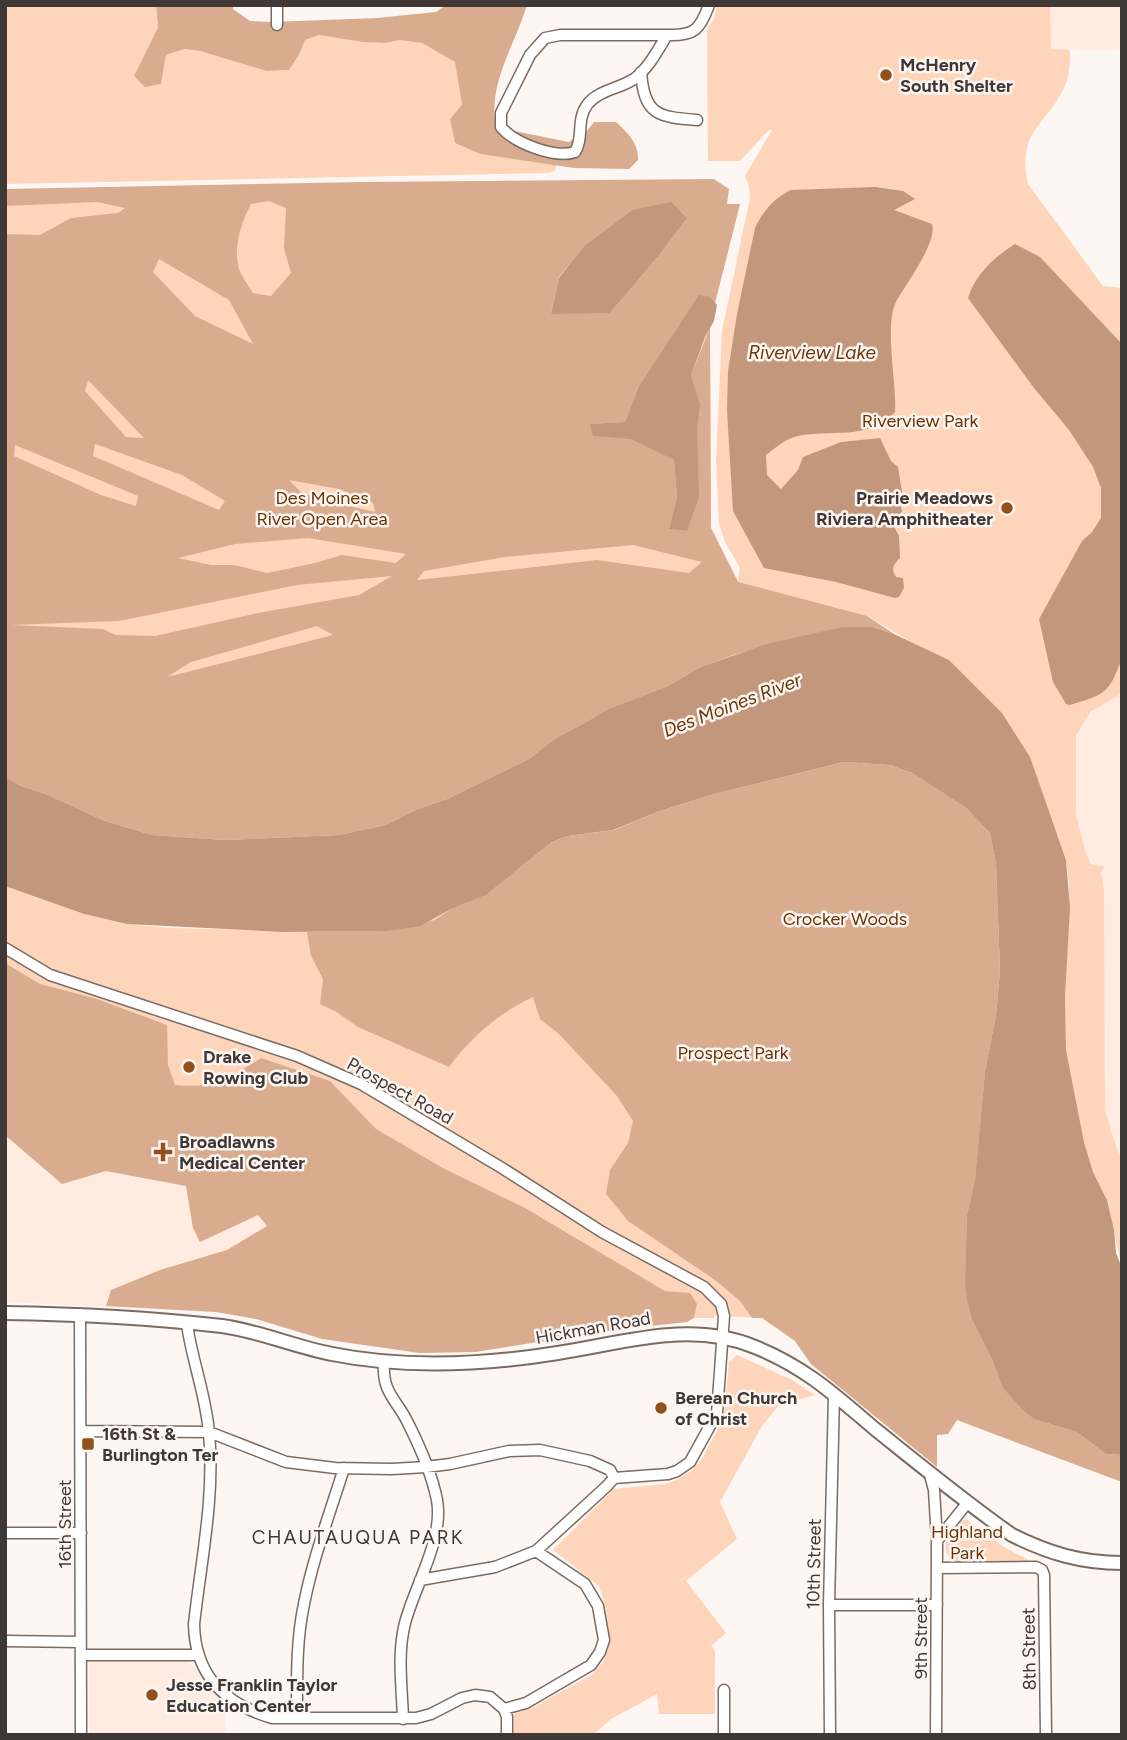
<svg xmlns="http://www.w3.org/2000/svg" width="1127" height="1740" font-family="Figtree,sans-serif">
	<rect width="100%" height="100%" fill="#fdf6f2"/>
	<path fill="#ffebdf" d="M1050,5H1122V50H1051Z
		M1122,690V1158L1116,1147L1105,1111L1104,890L1101,872L1106,866L1093,865L1086,854L1076,814V736L1090,712L1120,694Z
		M5,989L319,1089L256,1319L216,1312L5,1302Z
		M89,1661H184L194,1666L207,1687L225,1703V1735H89Z"/>
	<path fill="#fed5bb" d="M5,5H156L158,26L134,76L161,84L166,55L185,49L200,51L266,71L289,70L299,55L305,40L319,35L362,42L386,43L399,40L422,43L455,61L462,105L455,143L480,154L556,165L555,171L548,173L5,184Z
		M717,5H1050L1051,49L1070,50C1070,61 1070,72 1066,83C1049,126 1016,127 1028,184L1103,286L1122,288V690L1121,694L1090,712L1076,736V814L1086,854L1092,865L1105,866L1101,872L1104,890L1105,1110L1116,1147L1122,1158V1268L1107,1200L1093,1172L1084,1142L1066,1050L1065,996L1069,885L1066,860L1058,836L1002,713L949,660L921,648L869,617L529,759L386,825L339,835L5,777V198L740,204L710,323L711,528L738,581L740,568L725,542L719,524L716,460L722,331L750,198L749,186L745,176L772,130H769L740,161H708L707,29L714,19Z
		M524,866L985,1071L978,1152L1106,1454L1122,1455V1482L957,1420L948,1434L937,1435V1467L811,1364L795,1341L762,1318L714,1316V1318H573L507,1247L319,1089L78,1088L5,989V886L84,914L127,924L172,928L321,932L354,931Z
		M737,1355L792,1380L815,1395L779,1405L762,1426L720,1502L737,1539L686,1581L726,1633L711,1646L715,1651V1714H659L657,1694L611,1719L593,1735H514V1714L532,1708L591,1675L604,1661L610,1641L606,1608L599,1586L553,1550L614,1489L665,1484L679,1479L691,1471L702,1459L724,1417L729,1362Z
		M966,1519L1004,1547L1030,1561L957,1562C935,1554 949,1525 966,1519Z"/>
	<path fill="#daac8f" fill-rule="evenodd" d="M156,5H233V9L250,21L271,22L377,18L436,12L446,5H527C515,45 490,79 495,122L514,131L569,142L587,131L594,122H616C628,133 639,144 638,160L629,169L574,168L480,154L455,143L450,119L462,105L455,62L422,43L399,40L386,43L362,42L319,35L305,40L299,55L289,70L266,71L200,51L185,49L166,55L161,84L145,87L134,76L158,27Z
		M714,179L729,189L727,204H740L715,303L710,297L638,388L625,422L590,424L631,438L674,460L677,497L669,529L687,531L699,404L691,375L710,328L711,528L738,582L867,616L896,635L873,627H842L739,653L701,667L668,686L606,710L583,724L556,738L529,759L447,799L416,810L386,825L339,835L225,840L152,835L105,821L46,794L19,785L5,777V234L40,235L71,218L118,213L125,208L97,202L5,206V189L362,182ZM269,201L286,208L284,248L291,273L271,296L253,293C249,286 242,277 239,269C233,247 241,223 251,204ZM671,203L687,218L660,254L610,313H551L559,277L584,246L632,210ZM159,259L229,300L253,344L195,316L153,272ZM88,381H89L144,438L126,437L85,391ZM95,444L182,475L225,501L219,510L93,456ZM15,445L138,496L136,506L101,495L14,456ZM289,480L339,489L373,503L375,512L318,499L301,492ZM308,538L406,554L396,563L342,555L315,563L267,573L234,565H211L178,558L235,544ZM633,545L702,562L689,573L597,560L417,580L424,571L505,557ZM392,576L359,595L258,613L155,636L116,635L103,629L11,625L119,621L297,585ZM317,626L333,635L167,677L191,662Z
		M844,762L890,765L912,773L966,808L990,833L996,864L1000,971L996,1015L985,1071L975,1180L967,1215L965,1281L1003,1388L1034,1419L1077,1432L1106,1454L1122,1455V1482L957,1420L948,1434L937,1435V1467L811,1364L795,1341L762,1318H752L740,1301L715,1280L628,1221L606,1194L610,1170L628,1143L633,1121L617,1096L559,1034L540,1019L533,997C500,1012 470,1038 449,1067L358,1027L335,1011L320,1004L323,979L311,956L307,932L388,931L435,920L451,909L486,895L552,842L568,836L614,830L660,811L714,794Z
		M5,963L40,984L97,999L167,1025L168,1065L175,1085C214,1089 229,1078 261,1058L330,1081L376,1129L443,1168L525,1208L665,1291L690,1293L697,1304L694,1318L687,1322L613,1330L475,1352L420,1353L322,1339L256,1319L216,1312L106,1306L111,1290L160,1270L227,1250L267,1226L258,1215L200,1242L193,1228L186,1186L106,1171L62,1184L5,1135Z"/>
	<path fill="#c3977b" d="M875,187L903,191L915,199L894,210L932,224C938,242 905,285 896,302C884,326 897,384 895,412C870,442 828,428 794,437C784,440 774,449 766,455L767,475L781,489L798,470L803,457L841,442L880,438L891,461L898,467L902,492L899,500L902,511L894,526L899,536L900,558C893,565 891,569 896,577L903,578L904,588L899,597L895,598L836,582L764,568L733,511L727,411L728,371L737,314L755,228C763,211 774,198 791,190Z
		M671,202L687,218L660,254L610,313L551,314L559,278L584,246L632,210Z
		M1015,244L1040,257L1122,344V659C1108,694 1106,694 1070,705L1066,704L1053,682L1039,619L1082,541L1092,532L1101,518V488L1093,467L1069,430L1034,388L968,298C975,275 994,257 1015,244Z
		M699,295L710,297L717,305L714,321L705,337L691,375L700,404L697,429L699,497L687,531L669,529L677,497L674,460L631,439L593,436L590,424L625,422L638,388Z
		M842,627H873L896,635L949,660L1002,713L1030,757L1066,860L1070,908L1065,996L1066,1050L1084,1142L1093,1172L1107,1200L1114,1230L1116,1253L1122,1268V1455L1106,1454L1077,1432L1034,1419L1022,1409L1003,1388L993,1361L972,1319L967,1300L965,1281L967,1215L975,1180L985,1071L996,1015L1000,971L996,864L990,833L966,808L912,773L890,765L844,762L714,794L660,811L613,830L568,836L552,842L486,895L451,909L420,926L388,931L284,932L127,924L84,914L5,886V777L19,785L46,794L105,821L152,835L225,840L339,835L386,825L416,810L447,799L529,759L556,738L583,724L606,710L668,686L701,667L767,644Z"/>
	<g fill="none" stroke-linecap="round" stroke-linejoin="round">
		<defs>
			<path id="minor" d="M277,5V25
				M667,35H560L545,38L530,55L501,113V127C514,143 555,159 575,152C584,138 576,120 587,105C598,90 619,89 634,79C648,69 658,50 667,35C694,36 700,30 709,5
				M641,72C644,115 658,117 697,120
				M5,948L50,975L297,1056L361,1084L502,1168L602,1232L704,1287L721,1304L724,1316L717,1413L690,1462L677,1471L668,1474L614,1478L607,1486L536,1551L495,1567L420,1580
				M80,1314L81,1735
				M187,1324C192,1361 206,1395 209,1433C215,1497 201,1561 194,1624C195,1676 225,1704 272,1718H416L431,1714L462,1698L475,1695L490,1697L504,1709L526,1703L591,1665L600,1652L604,1640L598,1606L585,1584L536,1551
				M384,1363C382,1394 397,1399 409,1425C420,1447 432,1475 437,1500C444,1539 415,1585 405,1623C397,1654 402,1687 403,1719
				M81,1431L209,1432L286,1462L335,1468L392,1469L426,1467L450,1464L509,1451L540,1450L590,1461L610,1470L614,1478
				M929,1471L934,1490L937,1541L936,1735
				M5,1533H81
				M937,1541L968,1502
				M937,1568L1036,1567L1042,1570L1044,1575L1046,1735
				M829,1605H937
				M5,1641L80,1642
				M81,1655H198
				M724,1690V1735
				M504,1709L507,1717V1735
				M297,1718C297,1680 296,1641 304,1604C313,1558 330,1513 344,1468
				M830,1735L829,1605L834,1395"/>
			<path id="major" d="M5,1313C77,1314 150,1318 222,1326C259,1331 295,1347 332,1354C407,1369 483,1365 558,1353C624,1343 690,1320 755,1347C805,1367 835,1395 875,1429C920,1465 965,1502 1012,1535C1048,1553 1081,1563 1122,1563"/>
		</defs>
		<use href="#minor" stroke="#7a6c63" stroke-width="13"/>
		<use href="#major" stroke="#7a6c63" stroke-width="16"/>
		<use href="#minor" stroke="#fff" stroke-width="10"/>
		<use href="#major" stroke="#fff" stroke-width="12"/>
	</g>
	<g fill="#92501d" stroke="#fdf6f2" stroke-width="2.5">
		<circle cx="886" cy="75" r="7"/>
		<circle cx="1007" cy="508" r="7"/>
		<circle cx="189" cy="1067" r="7"/>
		<path d="M159.5 1141.5h7v7h7v7h-7v7h-7v-7h-7v-7h7z"/>
		<circle cx="661" cy="1408" r="7"/>
		<rect x="81" y="1437" width="14" height="14" rx="3.5"/>
		<circle cx="152" cy="1695" r="7"/>
	</g>
	<g text-anchor="middle" dominant-baseline="central" stroke-width="5" stroke-linejoin="round" paint-order="stroke">
		<g font-size="18" font-weight="bold" fill="#3f3834" stroke="#fdf6f2" text-anchor="start">
			<text x="900" y="65">McHenry<tspan x="900" dy="21">South Shelter</tspan></text>
			<text x="993" y="498" text-anchor="end">Prairie Meadows<tspan x="993" dy="21">Riviera Amphitheater</tspan></text>
			<text x="203" y="1057">Drake<tspan x="203" dy="21">Rowing Club</tspan></text>
			<text x="179" y="1142">Broadlawns<tspan x="179" dy="21">Medical Center</tspan></text>
			<text x="675" y="1398">Berean Church<tspan x="675" dy="21">of Christ</tspan></text>
			<text x="102" y="1434">16th St &amp;<tspan x="102" dy="21">Burlington Ter</tspan></text>
			<text x="166" y="1685">Jesse Franklin Taylor<tspan x="166" dy="21">Education Center</tspan></text>
		</g>
		<g font-size="18" fill="#6b3402" stroke="#fdf6f2">
			<text x="920" y="421">Riverview Park</text>
			<text x="322" y="498">Des Moines<tspan x="322" dy="21">River Open Area</tspan></text>
			<text x="845" y="919">Crocker Woods</text>
			<text x="733" y="1053">Prospect Park</text>
			<text x="967" y="1532">Highland<tspan x="967" dy="21">Park</tspan></text>
		</g>
		<g font-size="18" fill="#3f3834" stroke="#fdf6f2">
			<text transform="translate(400 1091) rotate(29)">Prospect Road</text>
			<text transform="translate(593 1328) rotate(-10)">Hickman Road</text>
			<text transform="translate(65 1524) rotate(-90)">16th Street</text>
			<text transform="translate(814 1564) rotate(-89)">10th Street</text>
			<text transform="translate(921 1638) rotate(-90)">9th Street</text>
			<text transform="translate(1029 1649) rotate(-91)">8th Street</text>
		</g>
		<g font-size="19" font-style="italic" fill="#6e3605" stroke="#fdf6f2">
			<text x="812" y="352">Riverview Lake</text>
			<text transform="translate(732 705) rotate(-21)">Des Moines River</text>
		</g>
		<g font-size="19" letter-spacing="2" fill="#3f3834" stroke="#fdf6f2">
			<text x="358" y="1537">CHAUTAUQUA PARK</text>
		</g>
	</g>
	<rect width="1127" height="1740" fill="none" stroke="#3f3834" stroke-width="14"/>
</svg>
